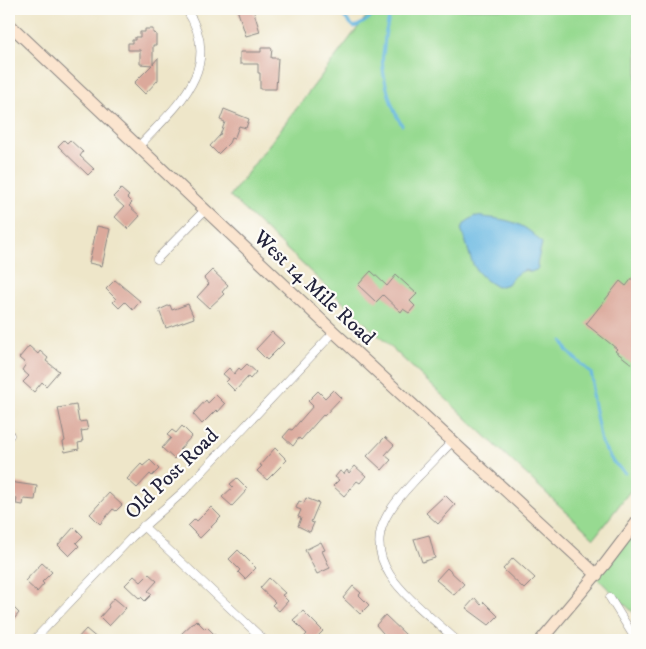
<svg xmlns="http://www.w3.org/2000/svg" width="646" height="649" font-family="'IM FELL DW Pica',serif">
	<rect width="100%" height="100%" fill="#fdfcf7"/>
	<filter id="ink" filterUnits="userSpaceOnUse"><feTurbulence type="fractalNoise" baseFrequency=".02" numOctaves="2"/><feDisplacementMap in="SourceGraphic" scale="10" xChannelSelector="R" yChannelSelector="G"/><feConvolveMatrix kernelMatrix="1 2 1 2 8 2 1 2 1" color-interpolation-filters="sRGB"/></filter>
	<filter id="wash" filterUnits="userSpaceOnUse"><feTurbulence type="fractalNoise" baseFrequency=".0096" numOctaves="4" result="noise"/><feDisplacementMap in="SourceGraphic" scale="20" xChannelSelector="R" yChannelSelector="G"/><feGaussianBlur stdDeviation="1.12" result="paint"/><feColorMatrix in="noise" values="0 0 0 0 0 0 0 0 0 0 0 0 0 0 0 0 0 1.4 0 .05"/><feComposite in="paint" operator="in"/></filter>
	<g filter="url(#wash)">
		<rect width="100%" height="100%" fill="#eee6c9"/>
		<path fill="#97da91" stroke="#5c7e66" d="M372,9H637V482L594,538L230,196Z
			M637,526V616L597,578Z"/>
		<path fill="#68b8e2" stroke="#456d8e" d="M475,216C505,220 521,219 542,243L537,264L538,269L531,272L526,270C517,273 513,276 508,284L497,287C467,270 473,257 461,229L466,222Z"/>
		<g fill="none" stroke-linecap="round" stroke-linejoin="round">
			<path stroke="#68b8e2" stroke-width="3" d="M336,9L354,27C367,24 373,11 386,10L389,12C390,18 388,21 387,27C384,35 385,46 383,54C380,71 392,111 402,125
				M562,341L567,351L591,373L593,382L592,395L601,442L613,462L625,473"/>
		</g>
		<g id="blocks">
			<path fill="#dba99b" d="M237,9H253L260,32L246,36Z
				M145,29H153V33L156,34V45H153V64L158,58V80L145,94L134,83L152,65L140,64V50H128V43H132V40H135V37H140V32H145Z
				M261,48H272L271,58H278L276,89H260V73H258V64H240V52H261Z
				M224,109L249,119L246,128L239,126L234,139L231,138L229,143L218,154L210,146L220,135L225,122L220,120Z
				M64,140L67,143L70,140L83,152L80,156L94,169L88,175L58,146Z
				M121,189L129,196L127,198L132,203L129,206L140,216L128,229L115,217L124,207L113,197Z
				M97,226L110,229L102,266L89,263Z
				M212,270L228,285L222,292L224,294L209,308L197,297L209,284L204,278Z
				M371,271L387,286L396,275L417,294L410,301L415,306L409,313L403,309L401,312L383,295L376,302L358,285Z
				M633,277L637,281V368L615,351L617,349L586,324L620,281L626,286Z
				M115,280L140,301L133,310L125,302L119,308L113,302L116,299L106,289Z
				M188,304L194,318L166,328L159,310L170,305L172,310Z
				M272,332L284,343L267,360L256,349Z
				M29,346L38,354L40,351L48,358L46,361L59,371L46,386L42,382L34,392L23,382L29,376L22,370L26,364L19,358Z
				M247,364L256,372L250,379L248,377L235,391L226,382L229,379L223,374L229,368L234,374L239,368L241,370Z
				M333,390L341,398L324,416L323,415L301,440L299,438L293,446L283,437L290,429L292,430L313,406L308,401L318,391L325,398Z
				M216,395L225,404L218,412L216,410L202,424L193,414L206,400L208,403Z
				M76,405L79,422L86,421L88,430L81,431L83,442L78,443L79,449L65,452L63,442L65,441L58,408Z
				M182,426L192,436L179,450L181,451L174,459L162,448L171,438L167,435L172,430L176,433Z
				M385,437L394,445L385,455L391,460L382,470L367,456Z
				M275,448L287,460L267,480L257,471L262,466L260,465Z
				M150,460L159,469L152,476L150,474L137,488L127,479L141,464L143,466Z
				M355,466L366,476L360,483L357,481L344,496L333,486L339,480L335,477L340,471L344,474L347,470L349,473Z
				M237,478L248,489L232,506L222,497L233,487L230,484Z
				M9,482L37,486L35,500L24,499L23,505L16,504L17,498L9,496Z
				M109,493L122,505L116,511L113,509L100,524L90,514Z
				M445,495L455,505L438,524L426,513Z
				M306,498L319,503L311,522L314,523L310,532L298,526L301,518L298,517L301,510L296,508L299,501L304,503Z
				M211,507L221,517L200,538L188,526L195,519L197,521Z
				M74,527L83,536L76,543L79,546L69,556L58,545Z
				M429,535L435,558L422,562L414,539Z
				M321,542L325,550L322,551L330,568L317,574L305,550Z
				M238,550L256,568L245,579L238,572L240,570L229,559Z
				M513,558L535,578L524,589L503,569Z
				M42,563L52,572L42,582L44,584L37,592L25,581Z
				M447,568L464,584L454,595L436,580Z
				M149,574L157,581L148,591L152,594L145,601L141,597L140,599L125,585L134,576L141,582Z
				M269,578L285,593L282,595L288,601L279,611L272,605L275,602L260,588Z
				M353,586L361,593L359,595L369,605L360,614L343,598Z
				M114,598L126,608L109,626L100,617L109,607L108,605Z
				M475,598L481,605L484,602L498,616L489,625L466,608Z
				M9,603L19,613L14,619L9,615Z
				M303,611L323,631L314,640H308L304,637L307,634L293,620Z
				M385,615L406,635L401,640H389L376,625Z
				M196,620L205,629L207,627L220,640H187L181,634Z
				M86,629L99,640H76Z"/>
		</g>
	</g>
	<g filter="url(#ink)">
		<use href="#blocks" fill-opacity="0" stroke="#888482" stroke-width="1"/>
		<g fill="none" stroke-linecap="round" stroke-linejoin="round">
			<defs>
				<path id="street" d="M138,147C175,107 226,68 186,9
					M157,259L205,210
					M9,433L10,435
					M452,442C440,454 429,466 417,478C390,507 364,535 390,575C405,598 436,621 456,640
					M143,526L264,640
					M610,598L636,640
					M34,640L133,536L183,492L200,474L334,332"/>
				<path id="secondary" d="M9,24L334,332L597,575
					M541,640L605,564L637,522"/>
			</defs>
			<use href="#street" stroke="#888482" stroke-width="9"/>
			<use href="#secondary" stroke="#888482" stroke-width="13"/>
			<use href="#street" stroke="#fff" stroke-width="8"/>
			<use href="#secondary" stroke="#fbe5cf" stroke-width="11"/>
		</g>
	</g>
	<g text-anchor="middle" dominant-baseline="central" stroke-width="4.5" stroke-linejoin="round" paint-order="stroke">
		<g font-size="21" fill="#22223b" stroke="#fdfcf7">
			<text transform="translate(314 288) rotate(43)">West 14 Mile Road</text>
			<text transform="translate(172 474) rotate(-44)">Old Post Road</text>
		</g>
	</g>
	<rect width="646" height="649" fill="none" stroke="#fdfcf7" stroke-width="30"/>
</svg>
